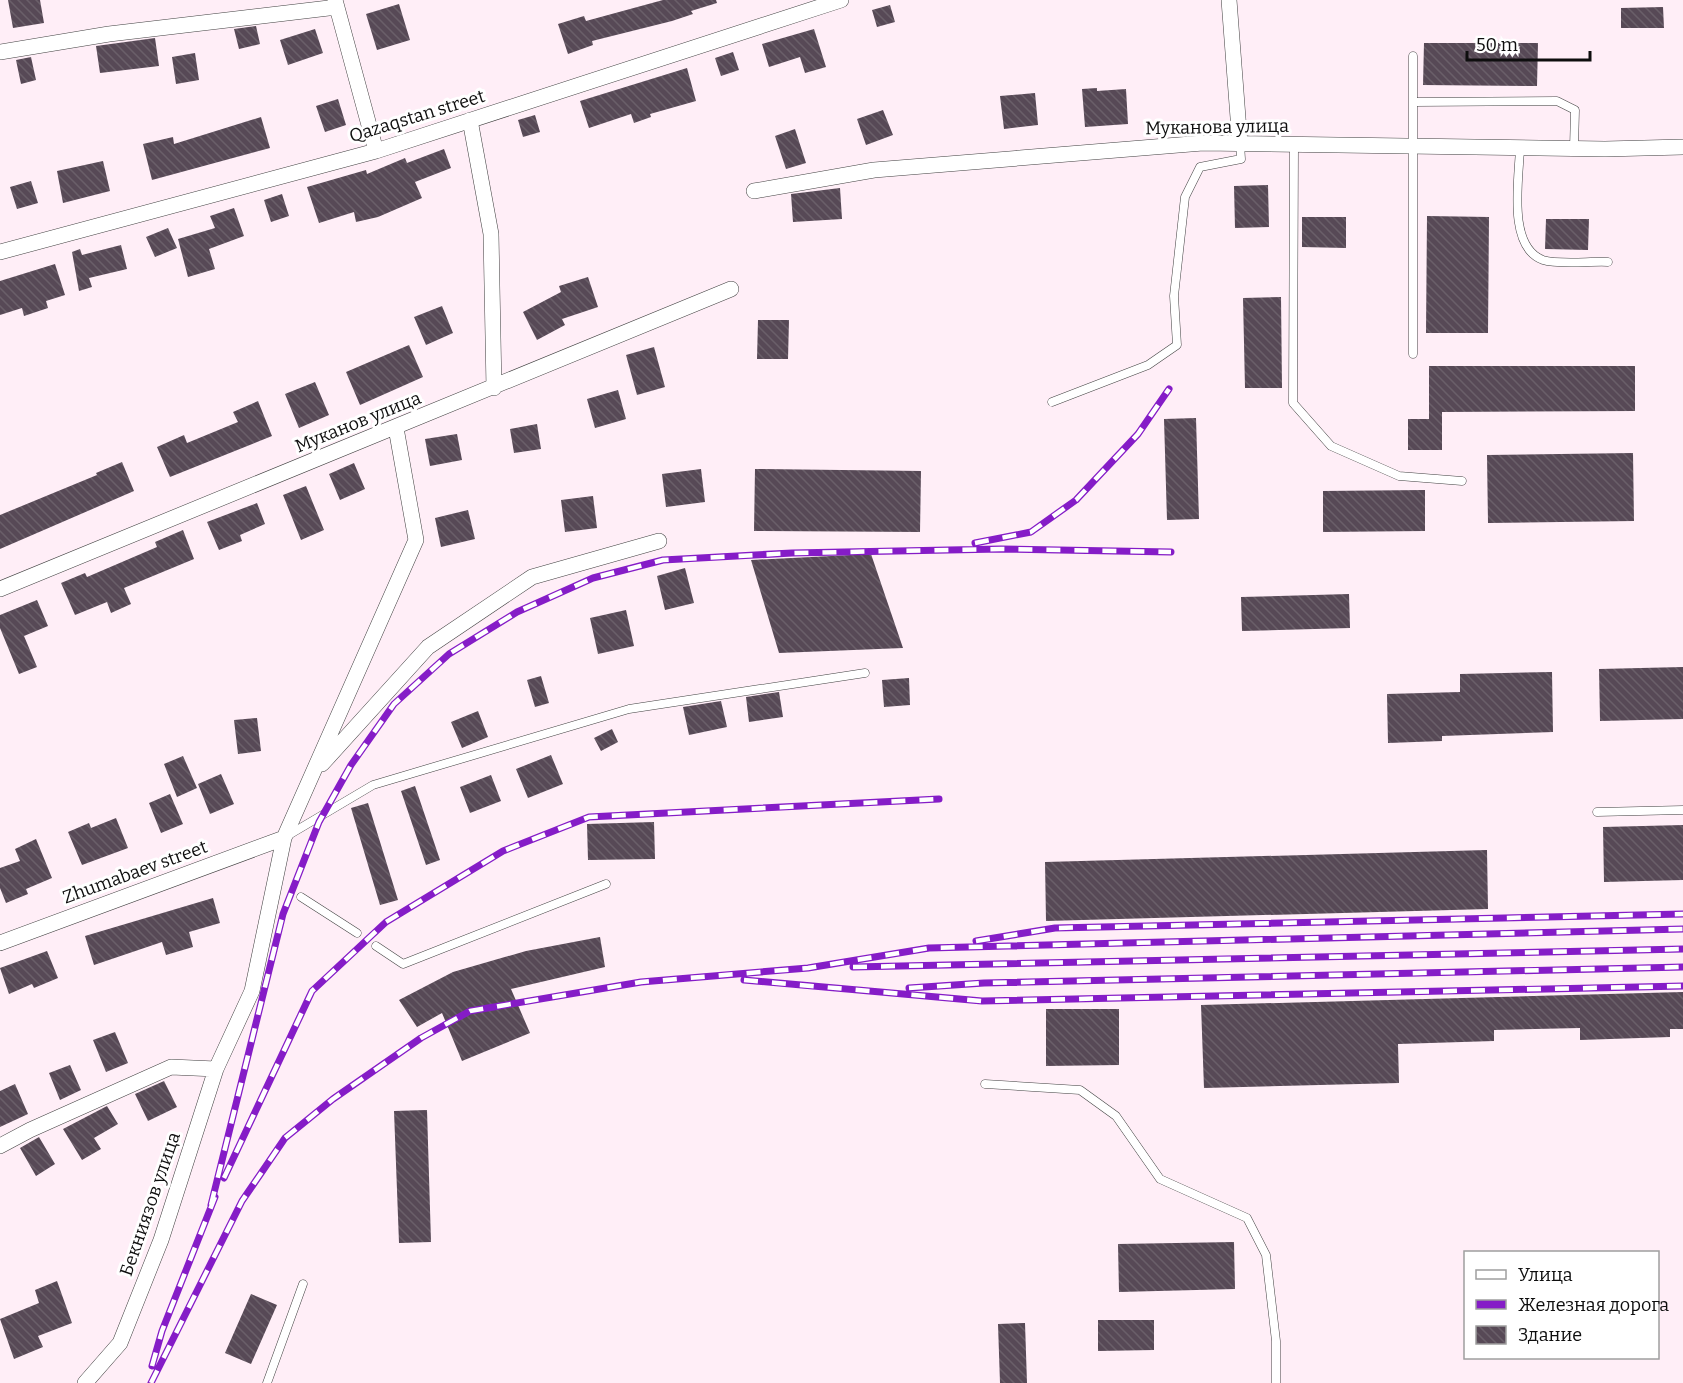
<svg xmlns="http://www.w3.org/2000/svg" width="1683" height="1383" font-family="Bitter,serif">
	<defs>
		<pattern id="building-back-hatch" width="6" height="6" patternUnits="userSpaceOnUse" patternTransform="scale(1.5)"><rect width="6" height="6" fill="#574956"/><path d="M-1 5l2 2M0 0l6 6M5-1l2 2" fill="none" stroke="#6a5f69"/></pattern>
	</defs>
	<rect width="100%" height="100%" fill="#ffeef7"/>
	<path fill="url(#building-back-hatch)" d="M8,0H40L44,23L13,28Z
		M663,0H716L717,3L691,11L693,14L672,21L592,41L593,45L568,54L558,24L584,16L586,21Z
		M399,4L410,40L377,50L366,14Z
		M890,5L895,22L877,27L872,10Z
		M1663,7L1664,28H1621V8Z
		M256,26L260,44L239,49L234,29Z
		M315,29L323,53L288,65L280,40Z
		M814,29L826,67L805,73L800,57L769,67L762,44Z
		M155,38L159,66L100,73L96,46Z
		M1424,43H1538L1537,86L1423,85Z
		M733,52L739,70L721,76L715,58Z
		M195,53L199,80L176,84L172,57Z
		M31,57L36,80L21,84L16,60Z
		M687,68L696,101L650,114L651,117L634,123L631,114L589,128L580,101Z
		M1097,88V91L1126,89L1128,124L1085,127L1082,89Z
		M1035,93L1038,125L1004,129L1000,96Z
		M338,99L346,125L325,132L316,106Z
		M883,110L893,135L866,145L857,119Z
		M535,115L540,132L523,137L518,120Z
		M261,117L270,148L152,180L143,144L173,137L174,144Z
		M795,129L806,163L786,169L775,136Z
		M444,149L451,168L415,182L422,198L378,217L356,222L354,212L319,223L307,187L366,170L367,174L405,158L407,163Z
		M103,161L110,191L63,203L57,171Z
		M31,181L38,203L17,209L10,187Z
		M1268,185L1269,227L1235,228L1234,186Z
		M840,188L842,219L793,222L791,194Z
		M282,194L289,216L271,222L264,200Z
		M234,208L244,236L209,249L215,269L188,277L178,239L215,228L210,216Z
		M1427,216L1489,217L1488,333H1426Z
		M1302,217H1346V248L1302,247Z
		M1546,219H1589L1588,250L1545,249Z
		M168,228L177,248L155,257L146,237Z
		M121,245L127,269L89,278L92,287L79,291L72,252L80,249L82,255Z
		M55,264L65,295L46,301L48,308L24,316L22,308L0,315V281Z
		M588,277L598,307L562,319L565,325L537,340L523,312L561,292L559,286Z
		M1281,297L1282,388H1245L1243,298Z
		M442,306L453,333L426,345L414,317Z
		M758,320H789L788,359H757Z
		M409,345L423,377L360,405L346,372Z
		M654,347L665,387L637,395L626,355Z
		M1429,366H1635V411L1442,412V450H1408V419H1429Z
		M315,382L329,415L299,428L285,394Z
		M618,390L626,419L595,428L587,399Z
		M258,401L272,436L170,477L157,447L184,435L187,443L238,422L233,412Z
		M1196,418L1199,519L1167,520L1164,419Z
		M537,424L541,449L514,453L510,429Z
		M457,434L462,460L430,466L425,439Z
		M1633,453L1634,521L1488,523L1487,455Z
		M122,462L134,491L0,549V515L97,475L96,473Z
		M354,463L365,489L340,500L329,474Z
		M701,469L705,502L666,507L662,474Z
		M755,469L921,471L920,532L754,531Z
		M306,486L324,530L301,540L283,495Z
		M1425,490V531L1323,532V491Z
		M593,496L597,528L565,532L561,500Z
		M257,503L265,524L240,535L242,541L219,550L207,522Z
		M468,510L475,539L441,547L435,518Z
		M183,530L194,559L124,588L131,604L111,613L107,602L75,615L61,583L85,573L87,577L157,547L155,542Z
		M871,554L903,648L779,653L751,560Z
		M685,568L694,603L665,610L657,576Z
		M1349,594L1350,628L1242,631L1241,597Z
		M37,600L48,626L24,636L37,667L19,674L0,628V615Z
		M626,610L634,646L598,654L590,618Z
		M1683,667V719L1600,721L1599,669Z
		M1552,672L1553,732L1442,736V741L1388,743L1387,694L1460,692V674Z
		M541,676L549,703L535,707L527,680Z
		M909,678L910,705L884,707L882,680Z
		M779,692L783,717L749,722L746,697Z
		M721,701L727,727L689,735L683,707Z
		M478,711L488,737L462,748L451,722Z
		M257,718L261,751L238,754L234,720Z
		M612,729L618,742L601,751L594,738Z
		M551,755L563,784L528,798L516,769Z
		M183,756L197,788L177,797L164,764Z
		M221,774L234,804L210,814L198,784Z
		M491,775L501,801L470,813L460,787Z
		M415,786L440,860L426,865L401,791Z
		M170,794L183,824L161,833L149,803Z
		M368,803L398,900L380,905L351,808Z
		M116,818L128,848L82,865L68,832L89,823L91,828Z
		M654,822L655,859L588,860L587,824Z
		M1683,825V880L1604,882L1603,827Z
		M36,839L52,878L26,889L28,894L6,903L0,888V868L20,861L15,849Z
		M1487,850L1488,909L1046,921L1045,862Z
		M213,898L220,923L189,932L193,947L166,955L162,942L94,965L85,936Z
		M600,937L605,967L511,989L530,1033L462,1061L442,1013L417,1027L399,1000L453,972L526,951Z
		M47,951L58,978L34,988L32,984L9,994L0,968Z
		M1683,992V1029H1670V1037L1580,1040V1028L1494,1030V1041L1398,1044L1399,1083L1204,1088L1201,1005Z
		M1046,1009H1119V1065L1046,1066Z
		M115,1032L128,1063L106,1072L93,1040Z
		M70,1065L81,1090L60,1100L49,1073Z
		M164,1081L177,1107L148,1121L135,1094Z
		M15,1084L28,1114L0,1127V1091Z
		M107,1106L118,1124L94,1138L101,1149L82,1160L63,1129Z
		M427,1110L431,1242L399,1243L394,1111Z
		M39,1137L55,1164L36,1176L20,1148Z
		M1234,1242L1235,1289L1119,1292L1118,1244Z
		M57,1281L72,1323L38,1336L43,1347L14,1359L0,1319L39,1303L35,1290Z
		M251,1294L277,1305L251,1364L225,1353Z
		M1098,1320H1154V1350L1098,1351Z
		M1025,1323L1027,1383H1000L998,1324Z"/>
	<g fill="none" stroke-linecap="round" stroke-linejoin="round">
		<defs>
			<path id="service" d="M1414,102L1557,101L1575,110L1574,148
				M1294,145L1293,403L1331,446L1399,476L1462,481
				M1520,148C1519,179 1507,247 1543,260C1558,265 1591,261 1608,262
				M1413,354V56
				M1052,402L1148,365L1177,345L1174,296L1185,197L1200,167L1241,159L1240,144
				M1597,812L1683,810
				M287,836L373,785L629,709L865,673
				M301,897L357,933
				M376,946L403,964L606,884
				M985,1084L1080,1090L1116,1116L1160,1179L1247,1218L1266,1255L1276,1341V1383
				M267,1383L303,1284"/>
			<path id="minor" d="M335,0L376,151
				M1229,0L1240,144
				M0,52L109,34L337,7
				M470,120L491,234L494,388
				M754,191L874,170L1203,143L1605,149L1683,147
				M0,252L376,151L841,0
				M0,589L731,289
				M322,764L428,647L532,577L659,541
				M0,943L284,838
				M216,1069L252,991L284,838L416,540L396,428
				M0,1146L30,1130L171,1067L216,1069L161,1240L120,1343L85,1383"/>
		</defs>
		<use href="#service" stroke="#414141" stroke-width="9"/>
		<use href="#minor" stroke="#414141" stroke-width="16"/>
		<use href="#service" stroke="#fff" stroke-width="8"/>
		<use href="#minor" stroke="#fff" stroke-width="15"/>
		<defs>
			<path id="rail" d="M975,543L1031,532L1076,500L1138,434L1169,389
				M976,941L1055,928L1683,914
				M853,967L1683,949
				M744,980L982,1001L1683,986
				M909,988L984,983L1683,967
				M224,1178L312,991L386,922L503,851L589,817L939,799
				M211,1205L283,914L319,822L351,765L394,704L449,654L517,612L593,578L663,560L792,553L1001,549L1171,552
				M152,1366L162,1331L215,1197
				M151,1383L242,1201L285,1138L333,1099L421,1038L470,1011L641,982L808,968L929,948L1683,929"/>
		</defs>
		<use href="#rail" stroke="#851cc7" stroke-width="7"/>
		<use href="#rail" stroke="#fff" stroke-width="4.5" stroke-dasharray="14" stroke-linecap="butt"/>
	</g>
	<g text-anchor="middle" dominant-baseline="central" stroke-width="6" stroke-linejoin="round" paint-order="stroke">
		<g font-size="18" fill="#0e0e0e" stroke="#fff">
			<text transform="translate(417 116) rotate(-17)">Qazaqstan street</text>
			<text transform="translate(1217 127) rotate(-1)">Муканова улица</text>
			<text transform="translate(358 422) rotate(-22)">Муканов улица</text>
			<text transform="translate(135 872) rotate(-20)">Zhumabaev street</text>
			<text transform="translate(150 1204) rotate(-71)">Бекниязов улица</text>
		</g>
	</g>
	<rect x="1464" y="1251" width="195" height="108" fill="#ffffff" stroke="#9f9f9f" stroke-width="1.5"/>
	<rect x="1476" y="1270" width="30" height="9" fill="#ffffff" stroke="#9f9f9f" stroke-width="1.5"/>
	<text x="1518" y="1281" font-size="18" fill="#0e0e0e">Улица</text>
	<rect x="1476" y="1300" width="30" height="9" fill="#851cc7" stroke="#9f9f9f" stroke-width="1.5"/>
	<text x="1518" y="1311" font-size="18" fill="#0e0e0e">Железная дорога</text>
	<rect x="1476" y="1326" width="30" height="18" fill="url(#building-back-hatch)" stroke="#9f9f9f" stroke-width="1.5"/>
	<text x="1518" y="1341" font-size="18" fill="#0e0e0e">Здание</text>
	<path d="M1467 51v9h123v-9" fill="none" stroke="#0e0e0e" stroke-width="3"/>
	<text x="1476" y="51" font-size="18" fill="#0e0e0e" stroke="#ffffff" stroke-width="4.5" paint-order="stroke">50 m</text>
</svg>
